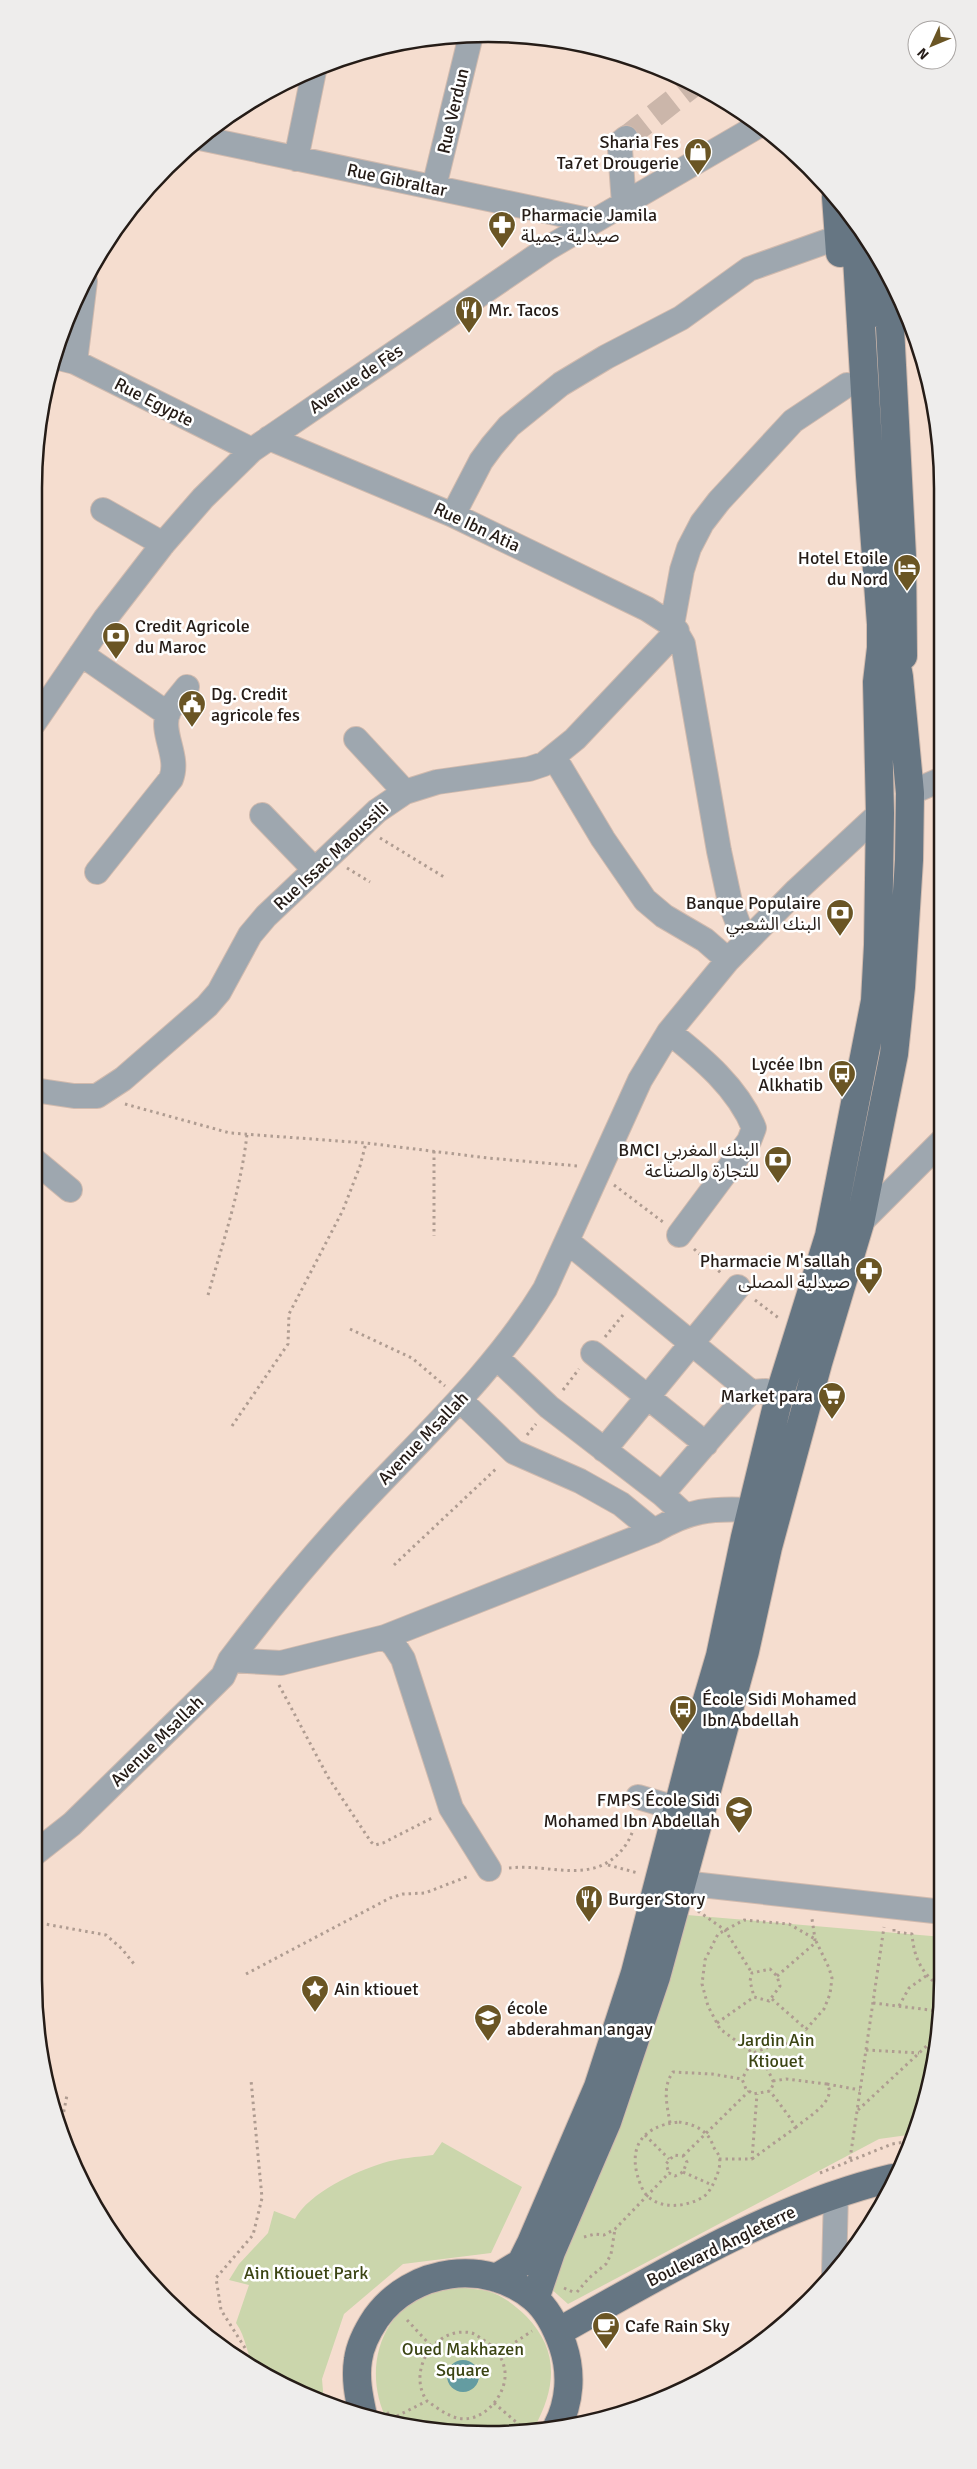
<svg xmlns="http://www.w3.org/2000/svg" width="977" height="2469" font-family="Signika,'Noto Sans Arabic',sans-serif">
	<rect width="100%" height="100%" fill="#f5ddcf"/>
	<path fill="#cbd6ac" d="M687,1915L943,1937V1981L919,2126L915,2134L879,2139L568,2304L549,2287Z
		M442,2142L522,2187L491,2253L403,2264L344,2314L322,2379L324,2403L261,2374C246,2362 248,2339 236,2323L249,2285L229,2280L239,2264L268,2233L274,2211L295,2219C309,2193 356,2171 383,2163C399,2158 417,2157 433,2155Z
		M461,2287C469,2289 479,2289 487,2291C502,2295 515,2305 526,2316C560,2351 556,2388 534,2428L429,2431L388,2422C362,2374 378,2309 434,2292C443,2290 452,2289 461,2287Z"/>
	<path fill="#649ca1" d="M447 2376a16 16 0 1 1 32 0a16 16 0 1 1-32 0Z"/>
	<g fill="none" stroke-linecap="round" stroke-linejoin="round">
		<path stroke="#cbb6aa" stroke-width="24" stroke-dasharray="24 12" stroke-linecap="butt" d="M626,138L692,86"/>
		<defs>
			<path id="minor" d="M200,138L593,221
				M296,159L314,71
				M434,187L471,35
				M624,204L620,149V143L626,138
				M55,357L75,362L252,450
				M75,362L85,281
				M269,438L453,515L647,609L672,625L683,644L719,851L730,902L745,942
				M103,510L163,544
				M453,515L481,461L492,446L509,426L561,384L606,357L681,318L749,269L839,237
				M672,625L682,570L689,548L702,523L719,501L793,421L847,385
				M81,654L168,714
				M34,723L105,619L163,544L203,498L252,450L548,248L758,126
				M356,739L405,792
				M554,757L603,839L645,900L664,916L705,940L728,960
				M910,793L940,780
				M262,815L314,869
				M97,872L171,779C180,757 160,733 168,713C172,704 181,695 187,687
				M669,1032C702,1058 738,1088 754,1128L749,1141L679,1235
				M34,1090L74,1096H97L123,1079L207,1006L219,992L250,935L266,916L377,811L405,792L437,782L529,769L544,764L575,739L677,631
				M34,1160L70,1190
				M860,1223L941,1142
				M568,1242L751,1392
				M593,1353L706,1444
				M497,1358L549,1407L662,1494L685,1515
				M460,1400L514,1452L580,1481L621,1504L654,1531
				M604,1450L738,1287
				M662,1494L744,1399L751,1392L766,1391
				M385,1637L394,1645L403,1659L451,1808L489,1869
				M230,1660L281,1663L385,1637L654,1531C690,1510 710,1508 751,1510
				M638,1797L679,1809
				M34,1854L72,1824L214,1685L223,1676L230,1660C273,1603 318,1549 366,1498C429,1431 497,1368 545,1289L640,1080L669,1032L728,960L797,890L880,813
				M683,1883L943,1912
				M834,2273L836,2193"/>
			<path id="major" d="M836,197L840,253
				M876,256L878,313
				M888,289L902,556L903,656
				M496,2278L521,2263L531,2243L598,2087L635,1973L697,1734L720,1656L745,1537L780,1393L829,1236L875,1001L878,945L880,813L877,682L881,648V624L870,476L855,225
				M535,2299L551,2252L607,2122L656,1977L745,1651L768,1547L818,1363L860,1223L894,1054L901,987L909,860L910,793L899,677L891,633
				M558,2332C665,2272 772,2207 892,2178
				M363,2416C359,2397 355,2379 358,2360C360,2345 368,2330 376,2318C412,2268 486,2258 534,2298C548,2310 557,2329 563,2346C572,2373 570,2402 557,2427"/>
		</defs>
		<use href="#minor" stroke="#d0baae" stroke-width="26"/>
		<use href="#major" stroke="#d0baae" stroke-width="30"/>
		<path stroke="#af9c91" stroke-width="3" stroke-dasharray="2.5 4" stroke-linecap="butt" d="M380,838L444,877
			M347,868L370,882
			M125,1104L230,1133L366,1143L488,1158L578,1166
			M434,1151V1236
			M614,1185L663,1222
			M694,1249L721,1273
			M208,1295C223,1242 241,1189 247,1134
			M755,1300L780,1319
			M350,1329L412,1358L445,1386
			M605,1337L623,1315
			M563,1390L579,1369
			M232,1426L288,1344L289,1314L343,1210L360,1166L366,1143
			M527,1435L536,1424
			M394,1565L498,1467
			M279,1685L328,1777L371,1842L375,1845L383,1843L432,1818
			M608,1865L638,1873
			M509,1868C551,1863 595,1887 625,1846C631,1838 634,1827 638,1818
			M698,1911L725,1930L752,1973
			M34,1922L106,1935L122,1949L134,1964
			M894,1929V1932L912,1934C914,1959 922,1974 942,1988
			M246,1974L390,1898L403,1894L425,1893L469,1876
			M777,1976L814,1944L815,1939L812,1919
			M772,1999L807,2030
			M873,2003L938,2011
			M899,2006L909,1988L926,1976
			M717,2023L754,1997L769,2001L780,1986L777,1976L770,1969L752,1973L750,1981L754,1997
			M866,2050L919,2053
			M751,2063L753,2053L720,2029L708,2006L702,1984L705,1960L718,1934L744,1920L789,1924L815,1939L829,1968L832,1978L830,1994L824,2009L801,2035L780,2047H769L753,2053
			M773,2081L786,2079L827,2084C838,2101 806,2118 795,2128
			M827,2084L860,2090
			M924,2095L929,2045
			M858,2110L933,2040
			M679,2122C694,2124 709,2131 713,2146C715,2150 718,2153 719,2156C721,2162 719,2170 717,2175C714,2182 710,2193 703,2197C684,2209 652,2210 642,2188C626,2152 638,2126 679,2122Z
			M670,2123C667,2105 662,2087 673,2072L712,2074L742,2079L746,2089L753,2094L770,2091L774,2083L766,2066L751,2063L742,2079
			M60,2131L67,2095
			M645,2135L669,2159
			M683,2156L749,2091
			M719,2159H752L757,2094
			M752,2159L795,2128L791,2119L770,2091
			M850,2159L884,1927
			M683,2172L712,2185
			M820,2173L892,2144L911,2141
			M584,2237L595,2234L604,2235L615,2229L669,2173L675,2176L683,2172L687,2162L683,2156L674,2155L666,2164L669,2173
			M564,2288L575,2293
			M577,2292L589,2278L606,2264L611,2254L615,2229
			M407,2320L432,2347
			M245,2348L221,2310L216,2278L253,2235L262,2198L251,2080
			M499,2353L532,2331
			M494,2403L523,2428
			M387,2412L394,2423
			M391,2419L427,2401C436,2407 446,2415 457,2418C483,2424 507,2395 505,2372C504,2360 497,2350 488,2343C483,2340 477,2335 472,2333C435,2325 406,2371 427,2401"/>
		<use href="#minor" stroke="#9ea7af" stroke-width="24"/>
		<use href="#major" stroke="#667683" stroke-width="28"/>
	</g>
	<defs>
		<symbol id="shop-pin" viewBox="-11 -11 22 30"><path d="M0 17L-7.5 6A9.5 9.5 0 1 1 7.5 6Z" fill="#6a5524" stroke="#fff"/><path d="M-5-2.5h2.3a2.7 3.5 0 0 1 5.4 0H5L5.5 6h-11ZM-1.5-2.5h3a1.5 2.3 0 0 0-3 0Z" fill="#fff"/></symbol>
		<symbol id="pharmacy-pin" viewBox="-11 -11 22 30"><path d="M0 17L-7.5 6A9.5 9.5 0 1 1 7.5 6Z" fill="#6a5524" stroke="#fff"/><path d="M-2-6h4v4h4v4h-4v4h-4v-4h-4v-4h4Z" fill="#fff"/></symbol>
		<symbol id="restaurant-pin" viewBox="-11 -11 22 30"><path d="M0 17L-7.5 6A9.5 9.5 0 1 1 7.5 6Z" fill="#6a5524" stroke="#fff"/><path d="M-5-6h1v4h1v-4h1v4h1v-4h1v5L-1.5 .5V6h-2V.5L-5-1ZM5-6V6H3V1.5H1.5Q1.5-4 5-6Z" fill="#fff"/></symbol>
		<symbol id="hotel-pin" viewBox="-11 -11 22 30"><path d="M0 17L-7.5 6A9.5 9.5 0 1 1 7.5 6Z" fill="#6a5524" stroke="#fff"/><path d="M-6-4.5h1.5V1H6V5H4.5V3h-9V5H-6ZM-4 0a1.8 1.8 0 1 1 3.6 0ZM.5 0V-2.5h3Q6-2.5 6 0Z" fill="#fff"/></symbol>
		<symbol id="bank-pin" viewBox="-11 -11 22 30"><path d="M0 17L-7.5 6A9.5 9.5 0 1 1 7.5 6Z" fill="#6a5524" stroke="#fff"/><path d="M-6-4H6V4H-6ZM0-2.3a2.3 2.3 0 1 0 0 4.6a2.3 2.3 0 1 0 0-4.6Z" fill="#fff"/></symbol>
		<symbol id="civic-pin" viewBox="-11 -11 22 30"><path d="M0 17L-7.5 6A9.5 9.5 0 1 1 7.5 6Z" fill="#6a5524" stroke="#fff"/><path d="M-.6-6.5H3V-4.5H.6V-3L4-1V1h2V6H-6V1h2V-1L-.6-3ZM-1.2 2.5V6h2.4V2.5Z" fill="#fff"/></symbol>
		<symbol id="bus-pin" viewBox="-11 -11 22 30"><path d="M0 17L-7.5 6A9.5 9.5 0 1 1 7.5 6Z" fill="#6a5524" stroke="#fff"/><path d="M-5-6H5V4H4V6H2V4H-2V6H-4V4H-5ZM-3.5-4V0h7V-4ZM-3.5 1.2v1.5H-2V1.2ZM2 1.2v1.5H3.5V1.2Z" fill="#fff"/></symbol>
		<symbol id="supermarket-pin" viewBox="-11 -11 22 30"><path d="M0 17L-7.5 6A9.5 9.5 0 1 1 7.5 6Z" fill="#6a5524" stroke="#fff"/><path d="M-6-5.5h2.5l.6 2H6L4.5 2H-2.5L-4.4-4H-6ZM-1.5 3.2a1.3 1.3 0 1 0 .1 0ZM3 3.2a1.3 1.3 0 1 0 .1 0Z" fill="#fff"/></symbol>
		<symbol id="school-pin" viewBox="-11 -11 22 30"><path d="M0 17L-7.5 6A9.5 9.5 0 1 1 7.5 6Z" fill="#6a5524" stroke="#fff"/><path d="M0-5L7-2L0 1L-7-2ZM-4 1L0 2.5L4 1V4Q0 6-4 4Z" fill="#fff"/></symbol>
		<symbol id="sight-pin" viewBox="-11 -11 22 30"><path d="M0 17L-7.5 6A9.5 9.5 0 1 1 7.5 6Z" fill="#6a5524" stroke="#fff"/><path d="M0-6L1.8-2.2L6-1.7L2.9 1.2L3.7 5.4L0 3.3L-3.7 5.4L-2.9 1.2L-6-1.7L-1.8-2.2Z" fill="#fff"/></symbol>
		<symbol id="cafe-pin" viewBox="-11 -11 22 30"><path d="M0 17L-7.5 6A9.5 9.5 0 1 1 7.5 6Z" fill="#6a5524" stroke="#fff"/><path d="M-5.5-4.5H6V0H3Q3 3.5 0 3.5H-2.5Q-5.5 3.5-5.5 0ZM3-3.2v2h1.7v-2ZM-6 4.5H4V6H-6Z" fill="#fff"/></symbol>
	</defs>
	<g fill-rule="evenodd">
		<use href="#shop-pin" x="682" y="136" width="32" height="43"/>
		<use href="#pharmacy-pin" x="486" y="209" width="32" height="43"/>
		<use href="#restaurant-pin" x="453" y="294" width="32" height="43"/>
		<use href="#hotel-pin" x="891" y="552" width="32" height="43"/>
		<use href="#bank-pin" x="100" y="620" width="32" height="43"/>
		<use href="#civic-pin" x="176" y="688" width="32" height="43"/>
		<use href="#bank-pin" x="824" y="897" width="32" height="43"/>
		<use href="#bus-pin" x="826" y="1058" width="32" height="43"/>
		<use href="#bank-pin" x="762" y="1144" width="32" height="43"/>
		<use href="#pharmacy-pin" x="853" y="1255" width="32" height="43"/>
		<use href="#supermarket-pin" x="816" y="1380" width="32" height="43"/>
		<use href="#bus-pin" x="667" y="1693" width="32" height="43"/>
		<use href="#school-pin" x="723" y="1794" width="32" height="43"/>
		<use href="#restaurant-pin" x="573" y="1883" width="32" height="43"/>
		<use href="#sight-pin" x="299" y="1973" width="32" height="43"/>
		<use href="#school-pin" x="472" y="2002" width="32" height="43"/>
		<use href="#cafe-pin" x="590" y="2310" width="32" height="43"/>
	</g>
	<g text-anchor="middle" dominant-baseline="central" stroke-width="5" stroke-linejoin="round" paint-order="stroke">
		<g font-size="18" fill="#251c17" stroke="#fff">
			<text transform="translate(453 111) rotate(-77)">Rue Verdun</text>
			<text transform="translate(397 180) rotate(12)">Rue Gibraltar</text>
			<text transform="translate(356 379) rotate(-34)">Avenue de Fès</text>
			<text transform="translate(154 402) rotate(27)">Rue Egypte</text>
			<text transform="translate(477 527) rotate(25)">Rue Ibn Atia</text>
			<text transform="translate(331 856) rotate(-43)">Rue Issac Maoussili</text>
			<text transform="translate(423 1438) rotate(-46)">Avenue Msallah</text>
			<text transform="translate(157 1741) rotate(-44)">Avenue Msallah</text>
			<text transform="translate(721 2246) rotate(-26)">Boulevard Angleterre</text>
		</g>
		<g font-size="18" fill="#251c17" stroke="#fff" text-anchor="start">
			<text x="679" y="142" text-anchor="end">Sharia Fes<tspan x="679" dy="21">Ta7et Drougerie</tspan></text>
			<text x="521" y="215">Pharmacie Jamila<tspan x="521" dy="21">صيدلية جميلة</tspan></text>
			<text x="488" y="310">Mr. Tacos</text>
			<text x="888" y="558" text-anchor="end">Hotel Etoile<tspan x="888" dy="21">du Nord</tspan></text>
			<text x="135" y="626">Credit Agricole<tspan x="135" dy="21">du Maroc</tspan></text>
			<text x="211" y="694">Dg. Credit<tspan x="211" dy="21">agricole fes</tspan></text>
			<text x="821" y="903" text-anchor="end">Banque Populaire<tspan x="821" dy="21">البنك الشعبي</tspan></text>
			<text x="823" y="1064" text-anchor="end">Lycée Ibn<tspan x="823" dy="21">Alkhatib</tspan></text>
			<text x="759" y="1150" text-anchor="end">BMCI البنك المغربي<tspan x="759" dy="21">للتجارة والصناعة</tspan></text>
			<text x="850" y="1261" text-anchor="end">Pharmacie M'sallah<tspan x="850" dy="21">صيدلية المصلى</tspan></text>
			<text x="813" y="1396" text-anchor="end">Market para</text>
			<text x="702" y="1699">École Sidi Mohamed<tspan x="702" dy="21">Ibn Abdellah</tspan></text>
			<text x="720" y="1800" text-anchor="end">FMPS École Sidi<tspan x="720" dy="21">Mohamed Ibn Abdellah</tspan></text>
			<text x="608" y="1899">Burger Story</text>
			<text x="334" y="1989">Ain ktiouet</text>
			<text x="507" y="2008">école<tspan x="507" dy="21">abderahman angay</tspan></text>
			<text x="625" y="2326">Cafe Rain Sky</text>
		</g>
		<g font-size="18" fill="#3b4413" stroke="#fff">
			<text x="776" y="2040">Jardin Ain<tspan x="776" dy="21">Ktiouet</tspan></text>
			<text x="306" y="2273">Ain Ktiouet Park</text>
			<text x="463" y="2349">Oued Makhazen<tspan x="463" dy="21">Square</tspan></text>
		</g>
	</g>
	<path d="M0 0H977V2469H0ZM488 42H488A446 446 0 0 1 934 488V1980A446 446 0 0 1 488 2426H488A446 446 0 0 1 42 1980V488A446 446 0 0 1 488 42Z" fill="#eeedec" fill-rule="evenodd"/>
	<path fill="none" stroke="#251c17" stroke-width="2.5" d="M488 42H488A446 446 0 0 1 934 488V1980A446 446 0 0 1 488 2426H488A446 446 0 0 1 42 1980V488A446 446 0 0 1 488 42Z"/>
	<g transform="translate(932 45) rotate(226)"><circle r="24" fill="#ffffff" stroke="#a8a4a2"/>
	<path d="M0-4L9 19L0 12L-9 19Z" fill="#6a5524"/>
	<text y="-8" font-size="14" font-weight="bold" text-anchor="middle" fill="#251c17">N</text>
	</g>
</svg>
